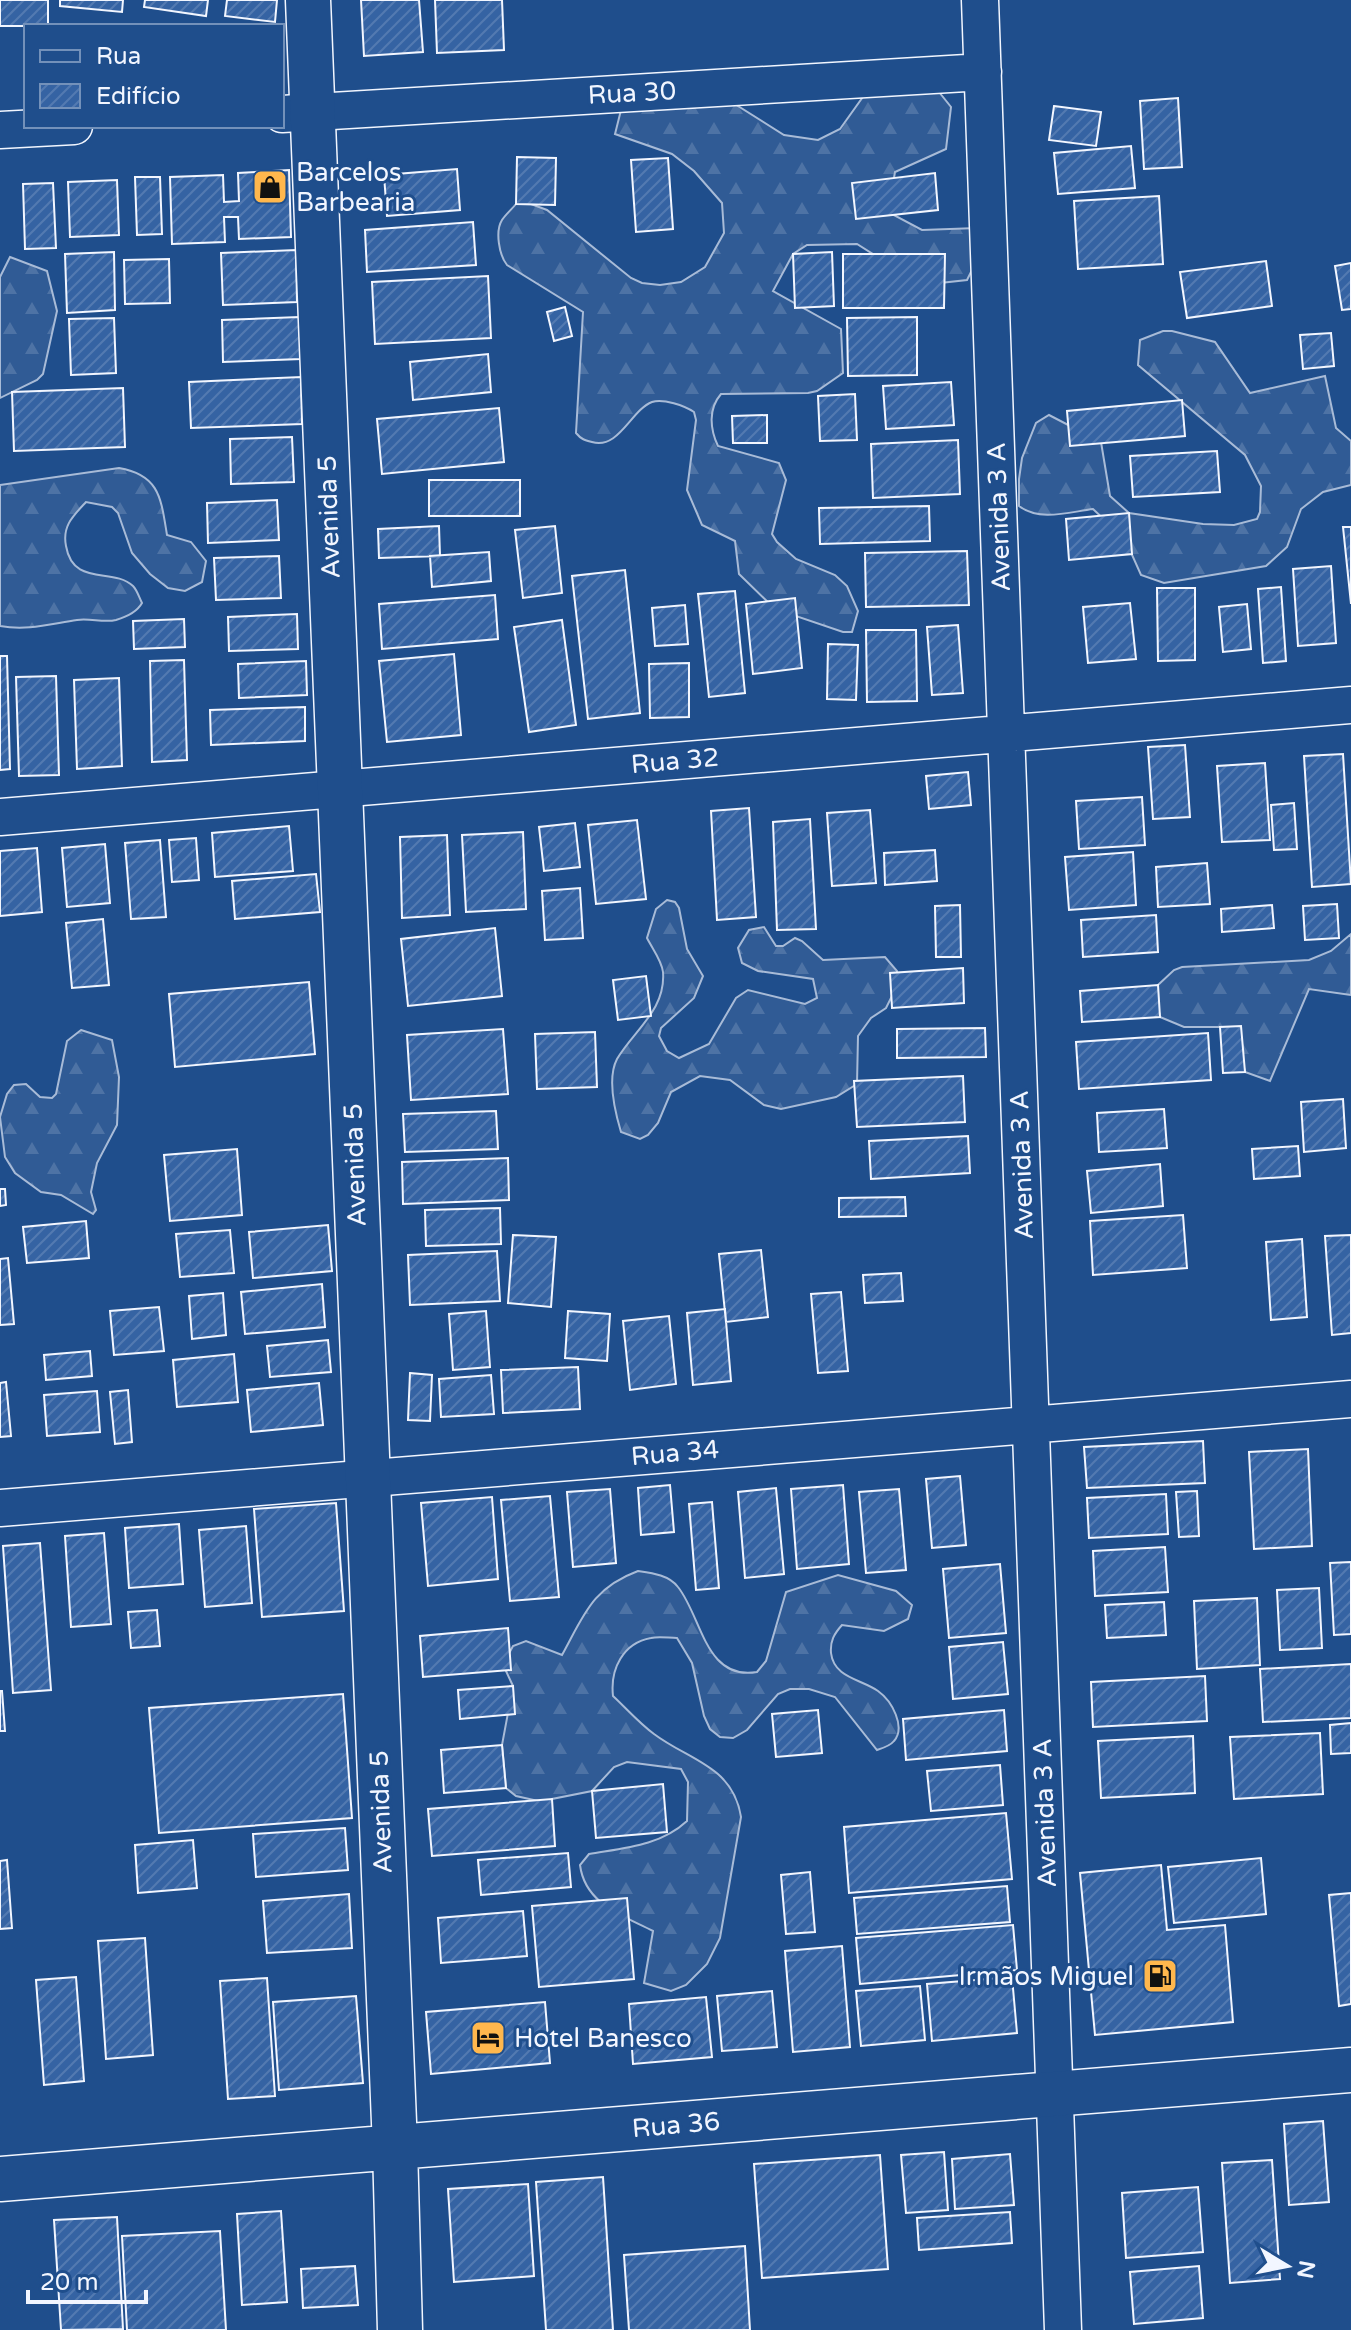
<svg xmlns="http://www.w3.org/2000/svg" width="1351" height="2330" font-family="'Varela Round',sans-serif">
	<defs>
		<pattern id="forest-firs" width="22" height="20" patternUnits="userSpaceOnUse" patternTransform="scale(2)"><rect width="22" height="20" fill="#305b95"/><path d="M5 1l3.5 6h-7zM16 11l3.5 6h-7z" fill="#4e73a5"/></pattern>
		<pattern id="building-hatch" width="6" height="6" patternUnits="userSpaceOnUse" patternTransform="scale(2)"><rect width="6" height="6" fill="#3563a3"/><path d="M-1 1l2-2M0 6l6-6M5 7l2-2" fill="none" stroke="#537ab1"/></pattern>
	</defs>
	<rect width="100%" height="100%" fill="#1f4e8c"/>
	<path fill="url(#forest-firs)" stroke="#a8bbd7" stroke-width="2" d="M923,72L951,107L946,149L895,172L888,212L922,230L977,228L985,244L967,280L922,285L857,244L807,245L793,254L773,291L841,329L843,373L817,391L808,393L721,394C708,409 710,429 718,446L779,463L786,480L772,534L777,542L796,559L835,575L847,586L858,611L852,632H843L775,609L739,574L735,541L702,525L687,490L696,420L694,412C685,406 663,398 652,402C631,410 619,450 592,442C584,440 581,439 576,433L583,312L507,265C499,255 495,231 502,220C506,214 512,209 516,204H531L547,210L631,278L642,283L660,285L681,282L705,267L724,233L722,203L694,171L672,154L615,134L624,98L722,96L784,135L818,140L840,129L880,73Z
		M10,257L47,271L57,311L43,374L37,380L0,398V277Z
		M1163,331H1172L1215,342L1250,393L1325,376L1336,428L1351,441V485L1323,492L1301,509L1287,547L1266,566L1164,583L1141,575L1125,539L1093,509C1069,512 1040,522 1019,506V479L1022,458L1036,423L1049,415L1101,442L1110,496L1129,513L1203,524L1234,525L1257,519L1260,512L1261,486L1245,455L1138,365L1140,340Z
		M119,468C160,475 161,499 167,535L191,542L206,561L202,582L185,591L168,588L150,574L132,553L118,513L112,507L86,502C73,516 62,526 66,546C73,587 113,567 133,586C137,590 139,597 142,603C137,612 126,617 116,620C104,623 90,618 77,620C50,624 27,631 0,626V485Z
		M667,900L675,902L679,908L687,949L703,976L694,998L661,1028L659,1036L667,1051L679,1058L709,1044L736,998L748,990L805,1004L817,998L813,979L758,971L742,963L738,948L749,930L764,927L776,946H783L795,938L802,941L823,960L885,957L897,971L893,994L886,1008L871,1018L858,1036L857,1084L836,1097L781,1109L764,1105L730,1080L700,1076L671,1092L658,1123L648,1135L640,1139L621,1132C615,1112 607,1078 617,1059C634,1030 666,1010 663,972C662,961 652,948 647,938L656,909Z
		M1351,934V995L1309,989L1270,1081L1245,1072L1236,1033L1220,1027H1184L1160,1017L1157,1002L1158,985L1174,970L1182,967L1309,960L1331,951Z
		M81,1030L112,1040L119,1077L117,1125L97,1163L91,1192L96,1210L93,1214L61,1195L41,1192L15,1173L5,1157L0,1117L7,1094L14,1085L26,1084L40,1097L52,1098L56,1094L67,1041Z
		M638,1571C652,1573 669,1575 678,1587C702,1617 705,1681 757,1672L766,1661L786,1592L838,1575L896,1591L912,1605L908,1619L884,1631L842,1625C834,1634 830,1641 831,1653C834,1678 861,1679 878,1691C892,1701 906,1727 894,1741C890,1746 883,1748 877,1750L835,1697L809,1689H790L778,1694L747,1730L733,1738L720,1737L710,1729L704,1716L692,1663L677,1638C669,1638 659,1636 651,1638C623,1643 610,1669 613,1696C626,1708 639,1723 654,1734C690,1761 733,1766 741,1817L720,1938L707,1964L686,1985L671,1991L644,1983L653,1931C622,1915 585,1904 580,1865L589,1854C624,1848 660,1846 687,1821L688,1782L681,1769L627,1762L614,1767L592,1791L552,1799L547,1803L516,1796L506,1788L502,1745L513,1686L506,1671L507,1657L513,1646L526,1641L562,1655C584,1615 592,1588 638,1571Z"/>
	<path fill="url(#building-hatch)" stroke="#f2f6ff" stroke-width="2" d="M0,0H48V26H0Z
		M60,0H123L122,12L60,6Z
		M145,0H208L206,16L144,7Z
		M227,0H277L275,22L225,16Z
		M361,0H419L423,52L364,56Z
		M435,0H502L504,50L437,53Z
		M1178,98L1182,167L1144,169L1140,101Z
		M1054,106L1101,112L1096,146L1049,140Z
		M1131,146L1135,188L1058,194L1054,153Z
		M517,157L556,158L555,205L516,204Z
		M668,158L673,229L636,232L631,160Z
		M457,169L460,210L387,216L384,175Z
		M289,170L291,237L239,239L238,217H224L225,242L172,244L170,177L223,175L224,202L239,201L238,173Z
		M935,173L938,210L856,219L852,183Z
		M135,177H160L162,234L137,235Z
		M117,180L119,235L70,237L68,182Z
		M53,183L56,248L25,249L23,184Z
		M1159,196L1163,264L1078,269L1074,201Z
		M473,222L476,265L367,272L365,230Z
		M296,250L297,302L223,305L221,253Z
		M114,252L115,310L67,313L65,254Z
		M832,252L834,306L795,308L793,254Z
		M843,254H945L944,308H843Z
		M169,259L170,303L125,304L124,260Z
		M1266,261L1272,306L1187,318L1180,272Z
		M1351,263V309L1342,310L1335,266Z
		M488,276L491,338L375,344L372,282Z
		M565,307L572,336L554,341L547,312Z
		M299,317L301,359L223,362L222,320Z
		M917,317V375L848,376L847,318Z
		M114,318L116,373L71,375L69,319Z
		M1331,333L1334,366L1303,369L1300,335Z
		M488,354L491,392L413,400L410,362Z
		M301,377L302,424L191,428L189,382Z
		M951,382L954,425L886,429L883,386Z
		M123,388L125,447L14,451L12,392Z
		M855,394L857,440L820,441L818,396Z
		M1182,400L1185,436L1070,446L1067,411Z
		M499,408L504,462L382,474L377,419Z
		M767,415V443H733L732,416Z
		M292,437L294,482L231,484L230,439Z
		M958,440L960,494L873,498L871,444Z
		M1217,451L1220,492L1133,497L1130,456Z
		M429,480H520V516H429Z
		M277,500L279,540L208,543L207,503Z
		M929,506L930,541L820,544L819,508Z
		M1129,513L1132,554L1069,560L1066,519Z
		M439,526L440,556L379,558L378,529Z
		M555,526L562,593L523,598L515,530Z
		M1343,527H1351V604Z
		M967,551L969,605L866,607L865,553Z
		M489,552L491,581L432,587L430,556Z
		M279,556L281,598L216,600L214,558Z
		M1331,566L1336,643L1298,646L1293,569Z
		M625,570L640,713L588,719L572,576Z
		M1281,587L1286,661L1263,663L1258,589Z
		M1157,588H1195V660L1158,661Z
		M735,591L745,693L709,697L698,594Z
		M495,595L498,639L382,649L379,604Z
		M795,598L802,668L753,674L746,604Z
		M1130,603L1136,659L1088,663L1083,607Z
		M1247,604L1251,649L1223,652L1219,607Z
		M685,605L688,644L655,646L652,608Z
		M297,614L298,649L229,651L228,617Z
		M184,619L185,647L134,649L133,621Z
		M562,620L576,725L529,732L514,627Z
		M958,625L963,693L932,695L927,627Z
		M866,630H916L917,701L867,702Z
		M828,644L858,645L856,700L827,699Z
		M454,654L461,735L387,742L379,661Z
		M0,656H7L10,769L0,770Z
		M184,660L187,760L152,762L150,661Z
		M306,661L307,695L239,698L238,664Z
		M689,663V717L650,718L649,664Z
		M56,676L59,775L19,776L16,677Z
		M119,678L122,766L77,769L74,680Z
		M305,707V741L211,745L210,710Z
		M1185,745L1190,817L1153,819L1148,747Z
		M1343,754L1351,884L1312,887L1304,756Z
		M1265,763L1270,840L1222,842L1217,766Z
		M968,772L971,805L929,809L926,776Z
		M1142,797L1145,845L1079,849L1076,801Z
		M1294,803L1297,849L1274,850L1271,805Z
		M749,808L756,917L717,920L711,811Z
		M870,810L876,883L832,886L827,813Z
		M810,819L816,929L777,930L773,822Z
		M637,820L646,899L596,904L588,825Z
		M575,823L580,867L544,871L539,827Z
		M289,826L293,871L215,877L212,833Z
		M523,832L526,909L466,912L462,835Z
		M447,835L450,915L402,918L400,837Z
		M196,838L199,880L172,882L169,840Z
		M160,840L166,917L131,919L125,843Z
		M105,844L110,903L67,907L62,848Z
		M37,848L42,912L0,916V851Z
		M935,850L937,881L885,885L884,853Z
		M1133,852L1136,905L1069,910L1065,857Z
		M1207,863L1210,904L1158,907L1156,867Z
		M316,874L320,912L235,919L232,881Z
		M580,888L583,938L545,940L542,891Z
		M1337,904L1339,938L1305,940L1303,906Z
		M960,905L961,957H936L935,906Z
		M1272,905L1274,928L1222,932L1221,909Z
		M1156,915L1158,952L1083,957L1081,920Z
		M103,919L109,985L72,988L66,923Z
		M495,928L502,996L408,1006L401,939Z
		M963,968L964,1003L892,1008L890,973Z
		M646,976L651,1016L618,1020L613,980Z
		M309,982L315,1054L175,1067L169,994Z
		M1158,985L1160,1017L1082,1022L1080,991Z
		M1241,1026L1245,1072L1223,1073L1220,1027Z
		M985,1028L986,1057L897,1058V1029Z
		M503,1029L508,1094L411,1100L407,1035Z
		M595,1032L597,1087L537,1089L535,1034Z
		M1208,1033L1211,1080L1079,1089L1076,1042Z
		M963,1076L965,1122L857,1127L854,1081Z
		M1343,1099L1346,1148L1304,1152L1301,1102Z
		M1164,1109L1167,1148L1099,1152L1097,1113Z
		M496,1111L498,1149L405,1152L403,1114Z
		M968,1136L970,1173L871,1179L869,1141Z
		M1298,1146L1300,1176L1254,1179L1252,1149Z
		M237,1149L242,1215L170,1221L164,1155Z
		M508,1158L509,1200L403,1204L402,1162Z
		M1160,1164L1163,1206L1091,1213L1087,1171Z
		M0,1189H5L6,1205L0,1206Z
		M905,1197L906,1216L839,1217V1198Z
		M500,1208L501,1244L426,1246L425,1210Z
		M1183,1215L1187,1268L1093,1275L1090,1221Z
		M86,1221L89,1258L27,1263L23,1227Z
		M328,1225L332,1271L253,1278L249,1232Z
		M230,1230L234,1273L180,1277L176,1234Z
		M513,1235L556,1237L551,1307L508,1303Z
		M1351,1235V1333L1332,1335L1325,1236Z
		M1302,1239L1307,1317L1271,1320L1266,1242Z
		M761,1250L768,1317L726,1322L719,1254Z
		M497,1251L500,1301L410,1305L408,1255Z
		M8,1258L14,1324L0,1325V1259Z
		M901,1273L903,1301L865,1303L863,1275Z
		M322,1284L325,1327L245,1334L241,1292Z
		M841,1292L848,1371L818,1373L811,1294Z
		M223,1293L226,1335L192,1339L189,1296Z
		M159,1307L164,1351L114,1355L110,1311Z
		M725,1309L731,1381L693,1385L687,1313Z
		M486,1311L490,1367L453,1370L449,1314Z
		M568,1311L610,1314L607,1361L565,1358Z
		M669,1316L676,1384L630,1390L623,1321Z
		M328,1340L331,1372L270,1377L267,1346Z
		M90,1351L92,1376L46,1380L44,1355Z
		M234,1354L238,1402L177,1407L173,1360Z
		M578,1367L580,1409L503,1413L501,1370Z
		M410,1373L432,1375L430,1421L408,1420Z
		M491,1375L494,1414L441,1417L439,1379Z
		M6,1382L11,1436L0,1437V1383Z
		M319,1383L323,1425L251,1432L247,1390Z
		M128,1390L132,1442L115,1444L110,1392Z
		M97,1391L100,1432L47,1436L44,1395Z
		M1203,1441L1205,1483L1087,1488L1084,1447Z
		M1308,1449L1312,1546L1254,1549L1249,1452Z
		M960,1476L966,1545L932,1548L926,1479Z
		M670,1485L674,1532L641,1535L638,1488Z
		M843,1485L849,1564L797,1569L791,1489Z
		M776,1488L784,1574L745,1578L738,1492Z
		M610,1489L616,1563L573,1567L567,1492Z
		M899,1489L906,1570L866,1573L859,1492Z
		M1197,1491L1199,1536L1179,1537L1176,1492Z
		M1166,1494L1168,1534L1089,1538L1087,1498Z
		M550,1496L559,1597L510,1601L501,1500Z
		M492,1497L498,1579L428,1586L421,1503Z
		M712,1502L719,1588L696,1590L689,1504Z
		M336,1503L344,1611L262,1617L254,1509Z
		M179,1524L183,1584L129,1588L125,1528Z
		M246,1526L252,1603L205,1607L199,1530Z
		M104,1533L111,1624L71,1627L65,1536Z
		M40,1543L51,1690L13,1693L3,1546Z
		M1165,1547L1168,1592L1095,1596L1093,1551Z
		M1351,1562V1634L1334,1635L1330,1563Z
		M1000,1564L1006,1633L949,1638L943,1569Z
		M1319,1588L1322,1648L1280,1650L1277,1590Z
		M1257,1598L1260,1665L1197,1669L1194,1601Z
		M1164,1602L1166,1635L1107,1638L1105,1605Z
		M157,1610L160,1646L131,1648L128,1612Z
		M508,1628L511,1670L423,1677L420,1636Z
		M1003,1642L1008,1694L953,1699L949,1647Z
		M1351,1664V1718L1263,1722L1260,1669Z
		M1205,1676L1207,1721L1093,1727L1091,1682Z
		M513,1686L515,1714L460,1719L458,1690Z
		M0,1691H2L5,1731H0Z
		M343,1694L352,1818L159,1833L149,1708Z
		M818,1710L822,1753L776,1757L772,1714Z
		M1004,1710L1007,1751L906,1760L903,1719Z
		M1351,1723V1753L1331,1754L1330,1725Z
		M1320,1733L1323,1794L1234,1799L1230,1737Z
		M1193,1736L1195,1793L1101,1798L1098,1741Z
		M502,1745L506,1788L444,1793L441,1750Z
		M1000,1765L1003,1805L931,1811L927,1771Z
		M663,1784L667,1832L596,1838L592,1791Z
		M552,1799L555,1846L432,1856L428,1809Z
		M1006,1813L1012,1879L849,1893L844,1827Z
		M345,1828L348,1870L256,1877L253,1834Z
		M193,1840L197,1888L138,1893L135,1845Z
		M568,1853L571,1887L481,1895L478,1860Z
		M1261,1858L1266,1914L1174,1923L1168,1867Z
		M7,1860L12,1928L0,1929V1861Z
		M1161,1865L1167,1930L1225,1925L1233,2022L1095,2035L1080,1873Z
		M810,1872L815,1932L786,1934L781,1875Z
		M1007,1886L1010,1922L857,1934L854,1898Z
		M1351,1893V2004L1339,2006L1329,1895Z
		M349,1894L352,1948L267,1953L263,1901Z
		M627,1898L634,1979L539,1987L532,1906Z
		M523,1911L527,1956L441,1963L438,1918Z
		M1013,1925L1017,1970L860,1984L856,1938Z
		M145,1938L153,2055L106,2059L98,1941Z
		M842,1946L850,2047L793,2052L785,1951Z
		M76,1977L84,2081L44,2085L36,1980Z
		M1012,1977L1017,2033L932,2041L927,1984Z
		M267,1978L275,2096L228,2099L220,1981Z
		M920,1986L925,2040L861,2046L856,1991Z
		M772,1991L777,2047L722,2051L717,1996Z
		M356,1996L363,2083L279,2090L273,2002Z
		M706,1997L712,2057L633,2064L629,2004Z
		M545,2002L550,2063L431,2074L426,2012Z
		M1323,2121L1329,2202L1289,2205L1284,2124Z
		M944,2152L948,2210L906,2213L901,2155Z
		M1010,2154L1014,2205L955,2209L952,2159Z
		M880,2155L888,2269L762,2278L754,2164Z
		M1272,2160L1280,2279L1230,2283L1222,2163Z
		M603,2177L613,2330H546L536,2182Z
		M528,2184L534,2276L454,2282L448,2189Z
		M1198,2187L1203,2252L1126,2258L1122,2193Z
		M281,2211L287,2302L242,2305L237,2214Z
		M1010,2212L1012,2243L919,2250L917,2218Z
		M117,2217L123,2329L61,2330L54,2220Z
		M220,2231L226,2330H127L122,2236Z
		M745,2246L750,2330H629L624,2255Z
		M355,2266L358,2305L303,2308L301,2269Z
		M1199,2266L1203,2318L1134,2324L1130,2272Z"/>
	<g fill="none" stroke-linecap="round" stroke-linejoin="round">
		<defs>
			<path id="minor" d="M980,0L1063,2330
				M282,114L983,72
				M0,130L74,126
				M0,817L1351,705
				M0,1508L1351,1399"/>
			<path id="tertiary" d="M308,0L395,2147L400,2330
				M0,2179L1351,2070"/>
		</defs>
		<use href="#minor" stroke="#f2f6ff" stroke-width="39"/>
		<use href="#tertiary" stroke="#f2f6ff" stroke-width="47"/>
		<use href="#minor" stroke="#1f4e8c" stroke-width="36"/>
		<use href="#tertiary" stroke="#1f4e8c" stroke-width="44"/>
	</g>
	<defs>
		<symbol id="shop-square" viewBox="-11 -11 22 22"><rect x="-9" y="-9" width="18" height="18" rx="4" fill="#ffb74d" stroke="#1f4e8c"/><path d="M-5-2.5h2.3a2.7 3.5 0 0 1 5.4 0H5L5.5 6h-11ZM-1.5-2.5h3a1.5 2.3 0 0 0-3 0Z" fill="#111"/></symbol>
		<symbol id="fuel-square" viewBox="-11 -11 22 22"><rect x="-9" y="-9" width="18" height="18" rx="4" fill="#ffb74d" stroke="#1f4e8c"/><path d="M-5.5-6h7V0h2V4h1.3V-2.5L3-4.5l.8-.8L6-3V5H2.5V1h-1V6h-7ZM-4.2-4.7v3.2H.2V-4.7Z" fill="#111"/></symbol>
		<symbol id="hotel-square" viewBox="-11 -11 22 22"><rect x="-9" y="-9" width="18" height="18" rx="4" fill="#ffb74d" stroke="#1f4e8c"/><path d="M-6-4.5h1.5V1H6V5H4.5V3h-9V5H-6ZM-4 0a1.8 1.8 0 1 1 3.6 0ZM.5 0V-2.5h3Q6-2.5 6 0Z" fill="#111"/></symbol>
	</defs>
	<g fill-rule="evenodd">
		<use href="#shop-square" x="250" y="167" width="40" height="40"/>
		<use href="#fuel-square" x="1140" y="1956" width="40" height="40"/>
		<use href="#hotel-square" x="468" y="2018" width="40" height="40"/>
	</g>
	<g text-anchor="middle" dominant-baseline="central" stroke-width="6" stroke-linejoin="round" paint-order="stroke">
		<g font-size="26" fill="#f2f6ff" stroke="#1f4e8c">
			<text transform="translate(632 93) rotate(-3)">Rua 30</text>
			<text transform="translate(329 517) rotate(-92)">Avenida 5</text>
			<text transform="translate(999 517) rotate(-92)">Avenida 3 A</text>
			<text transform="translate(675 761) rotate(-5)">Rua 32</text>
			<text transform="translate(355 1165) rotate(-92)">Avenida 5</text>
			<text transform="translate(1022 1165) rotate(-92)">Avenida 3 A</text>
			<text transform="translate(675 1453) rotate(-5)">Rua 34</text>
			<text transform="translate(381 1812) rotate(-92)">Avenida 5</text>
			<text transform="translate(1045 1813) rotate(-92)">Avenida 3 A</text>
			<text transform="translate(676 2125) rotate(-5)">Rua 36</text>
		</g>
		<g font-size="26" fill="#f2f6ff" stroke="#1f4e8c" text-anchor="start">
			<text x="296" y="172">Barcelos<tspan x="296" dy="30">Barbearia</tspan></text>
			<text x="1134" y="1976" text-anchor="end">Irmãos Miguel</text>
			<text x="514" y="2038">Hotel Banesco</text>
		</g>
	</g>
	<rect x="24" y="24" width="260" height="104" fill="#1f4e8c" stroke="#7391ba" stroke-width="2"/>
	<rect x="40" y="50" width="40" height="12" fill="#1f4e8c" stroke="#7391ba" stroke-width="2"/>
	<text x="96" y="64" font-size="24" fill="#f2f6ff">Rua</text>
	<rect x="40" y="84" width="40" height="24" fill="url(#building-hatch)" stroke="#7391ba" stroke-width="2"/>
	<text x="96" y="104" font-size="24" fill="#f2f6ff">Edifício</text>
	<g transform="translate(1287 2266) rotate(100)" stroke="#1f4e8c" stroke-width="6" paint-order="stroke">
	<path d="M0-6L14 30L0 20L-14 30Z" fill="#f2f6ff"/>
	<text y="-12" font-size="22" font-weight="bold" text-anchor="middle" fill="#f2f6ff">N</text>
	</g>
	<path d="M28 2290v12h118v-12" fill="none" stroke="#f2f6ff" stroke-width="4"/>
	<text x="40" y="2290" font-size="24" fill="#f2f6ff" stroke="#1f4e8c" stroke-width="6" paint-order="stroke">20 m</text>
</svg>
